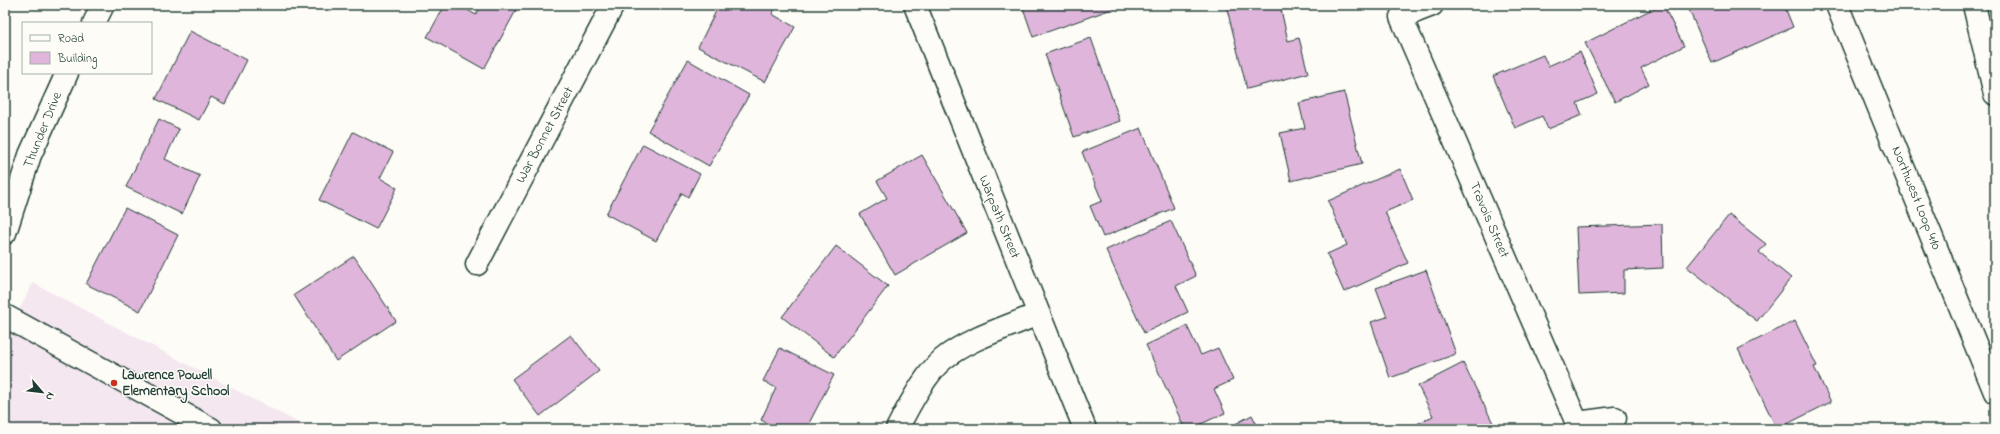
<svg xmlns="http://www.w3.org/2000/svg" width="2000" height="434" font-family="'Indie Flower',sans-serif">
	<rect width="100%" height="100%" fill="#fdfcf7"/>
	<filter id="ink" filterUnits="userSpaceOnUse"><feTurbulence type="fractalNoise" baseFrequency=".025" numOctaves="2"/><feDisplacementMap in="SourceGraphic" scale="8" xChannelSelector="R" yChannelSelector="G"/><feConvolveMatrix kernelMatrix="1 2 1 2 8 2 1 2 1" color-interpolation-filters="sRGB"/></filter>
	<g filter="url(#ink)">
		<path fill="#f4e7ef" d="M33,283L310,429H5V337Z"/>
		<path fill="#dfb5db" stroke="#1f3d34" d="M445,5H459L476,15L482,5H519L484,69L427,37Z
			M719,5H777L772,14L795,27L765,82L698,47Z
			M1022,5H1123L1033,37Z
			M1226,5H1280L1288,41L1299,38L1308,73L1247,89Z
			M1660,5H1663L1684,46L1641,68L1649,84L1615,102L1585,43Z
			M1687,5H1784L1793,27L1712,63Z
			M190,31L247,60L225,104L211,97L199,120L156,99Z
			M1091,38L1120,121L1074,137L1045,54Z
			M1580,52L1598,94L1577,103L1582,115L1548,129L1542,116L1515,128L1493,76L1543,55L1548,66Z
			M688,60L749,95L709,166L648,131Z
			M1344,92L1362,164L1291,181L1280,133L1305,128L1299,103Z
			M159,119L179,129L165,159L200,176L182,214L126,187Z
			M1141,128L1174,208L1103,237L1090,206L1102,201L1082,152Z
			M353,132L393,152L380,178L397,188L376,229L319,200Z
			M643,144L700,174L688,197L682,193L656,241L606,214Z
			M922,155L967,233L895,275L860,214L887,198L877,181Z
			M1400,169L1413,200L1385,212L1408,263L1344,292L1327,254L1347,245L1328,201Z
			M125,208L178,235L140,311L86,284Z
			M1729,215L1766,244L1759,252L1791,278L1757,321L1687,267Z
			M1171,221L1196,276L1176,286L1188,312L1144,333L1106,250Z
			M1662,224L1663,268L1624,270V293L1579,295L1576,227Z
			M836,246L888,286L834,357L782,317Z
			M354,256L396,321L336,361L294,295Z
			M1426,270L1456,354L1390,378L1371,322L1387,317L1376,288Z
			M1795,321L1817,366L1814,367L1831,402L1777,429L1738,349Z
			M1187,326L1201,355L1218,348L1233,380L1214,389L1225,413L1190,429H1185L1146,345Z
			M571,335L599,371L540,416L512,379Z
			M780,348L834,375L806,429H779L761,420L776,388L763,381Z
			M1463,363L1496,429H1407L1433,416L1418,386Z
			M1252,415L1259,429H1226Z"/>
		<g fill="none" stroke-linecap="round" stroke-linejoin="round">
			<defs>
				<path id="minor" d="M915,5L1085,429
					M1432,5L1401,17L1577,423
					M94,23L103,5
					M5,233L30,155L67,73
					M477,264L613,5
					M5,316L211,429
					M1577,423L1615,418
					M897,429C907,409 925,375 942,360C967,339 1008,327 1038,314"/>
				<path id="major" d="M1837,5L1995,392"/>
				<path id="highway" d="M1974,5L1995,94"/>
			</defs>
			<use href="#minor" stroke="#1f3d34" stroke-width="25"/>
			<use href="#major" stroke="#1f3d34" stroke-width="25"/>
			<use href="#highway" stroke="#1f3d34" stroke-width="25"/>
			<use href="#minor" stroke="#fdfcf7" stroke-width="22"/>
			<use href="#major" stroke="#fdfcf7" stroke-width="22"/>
			<use href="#highway" stroke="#fdfcf7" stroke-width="22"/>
		</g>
	</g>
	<circle fill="#c8321e" stroke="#fdfcf7" stroke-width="1.5" cx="114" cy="383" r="4"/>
	<g text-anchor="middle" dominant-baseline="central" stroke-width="3" stroke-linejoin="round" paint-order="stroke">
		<g font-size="14" fill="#1f3d34" stroke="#fdfcf7">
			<text transform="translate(43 130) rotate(-68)">Thunder Drive</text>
			<text transform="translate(545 135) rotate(-62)">War Bonnet Street</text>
			<text transform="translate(1916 198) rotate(68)">Northwest Loop 410</text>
			<text transform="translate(999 217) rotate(68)">Warpath Street</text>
			<text transform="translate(1489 220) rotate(67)">Travois Street</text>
		</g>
		<g font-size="14" font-weight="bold" fill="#1f3d34" stroke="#fdfcf7" text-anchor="start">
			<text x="122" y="375">Lawrence Powell<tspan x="122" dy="16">Elementary School</tspan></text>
		</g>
	</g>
	<rect width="2000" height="434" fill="none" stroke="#fdfcf7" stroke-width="20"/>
	<rect x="10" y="10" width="1980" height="414" fill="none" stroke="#1f3d34" stroke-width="1.5" filter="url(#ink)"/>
	<rect x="22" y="22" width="130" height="52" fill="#fdfcf7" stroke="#a4b0a9"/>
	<rect x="30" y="35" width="20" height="6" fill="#fdfcf7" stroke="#a4b0a9"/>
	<text x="58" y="42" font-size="12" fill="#1f3d34">Road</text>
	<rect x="30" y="52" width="20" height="12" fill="#dfb5db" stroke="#a4b0a9"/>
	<text x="58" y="62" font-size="12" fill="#1f3d34">Building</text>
	<g transform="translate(42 392) rotate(118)" stroke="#fdfcf7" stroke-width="3" paint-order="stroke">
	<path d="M0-3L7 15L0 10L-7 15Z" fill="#1f3d34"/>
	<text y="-6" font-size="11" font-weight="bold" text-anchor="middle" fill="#1f3d34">N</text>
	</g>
</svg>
